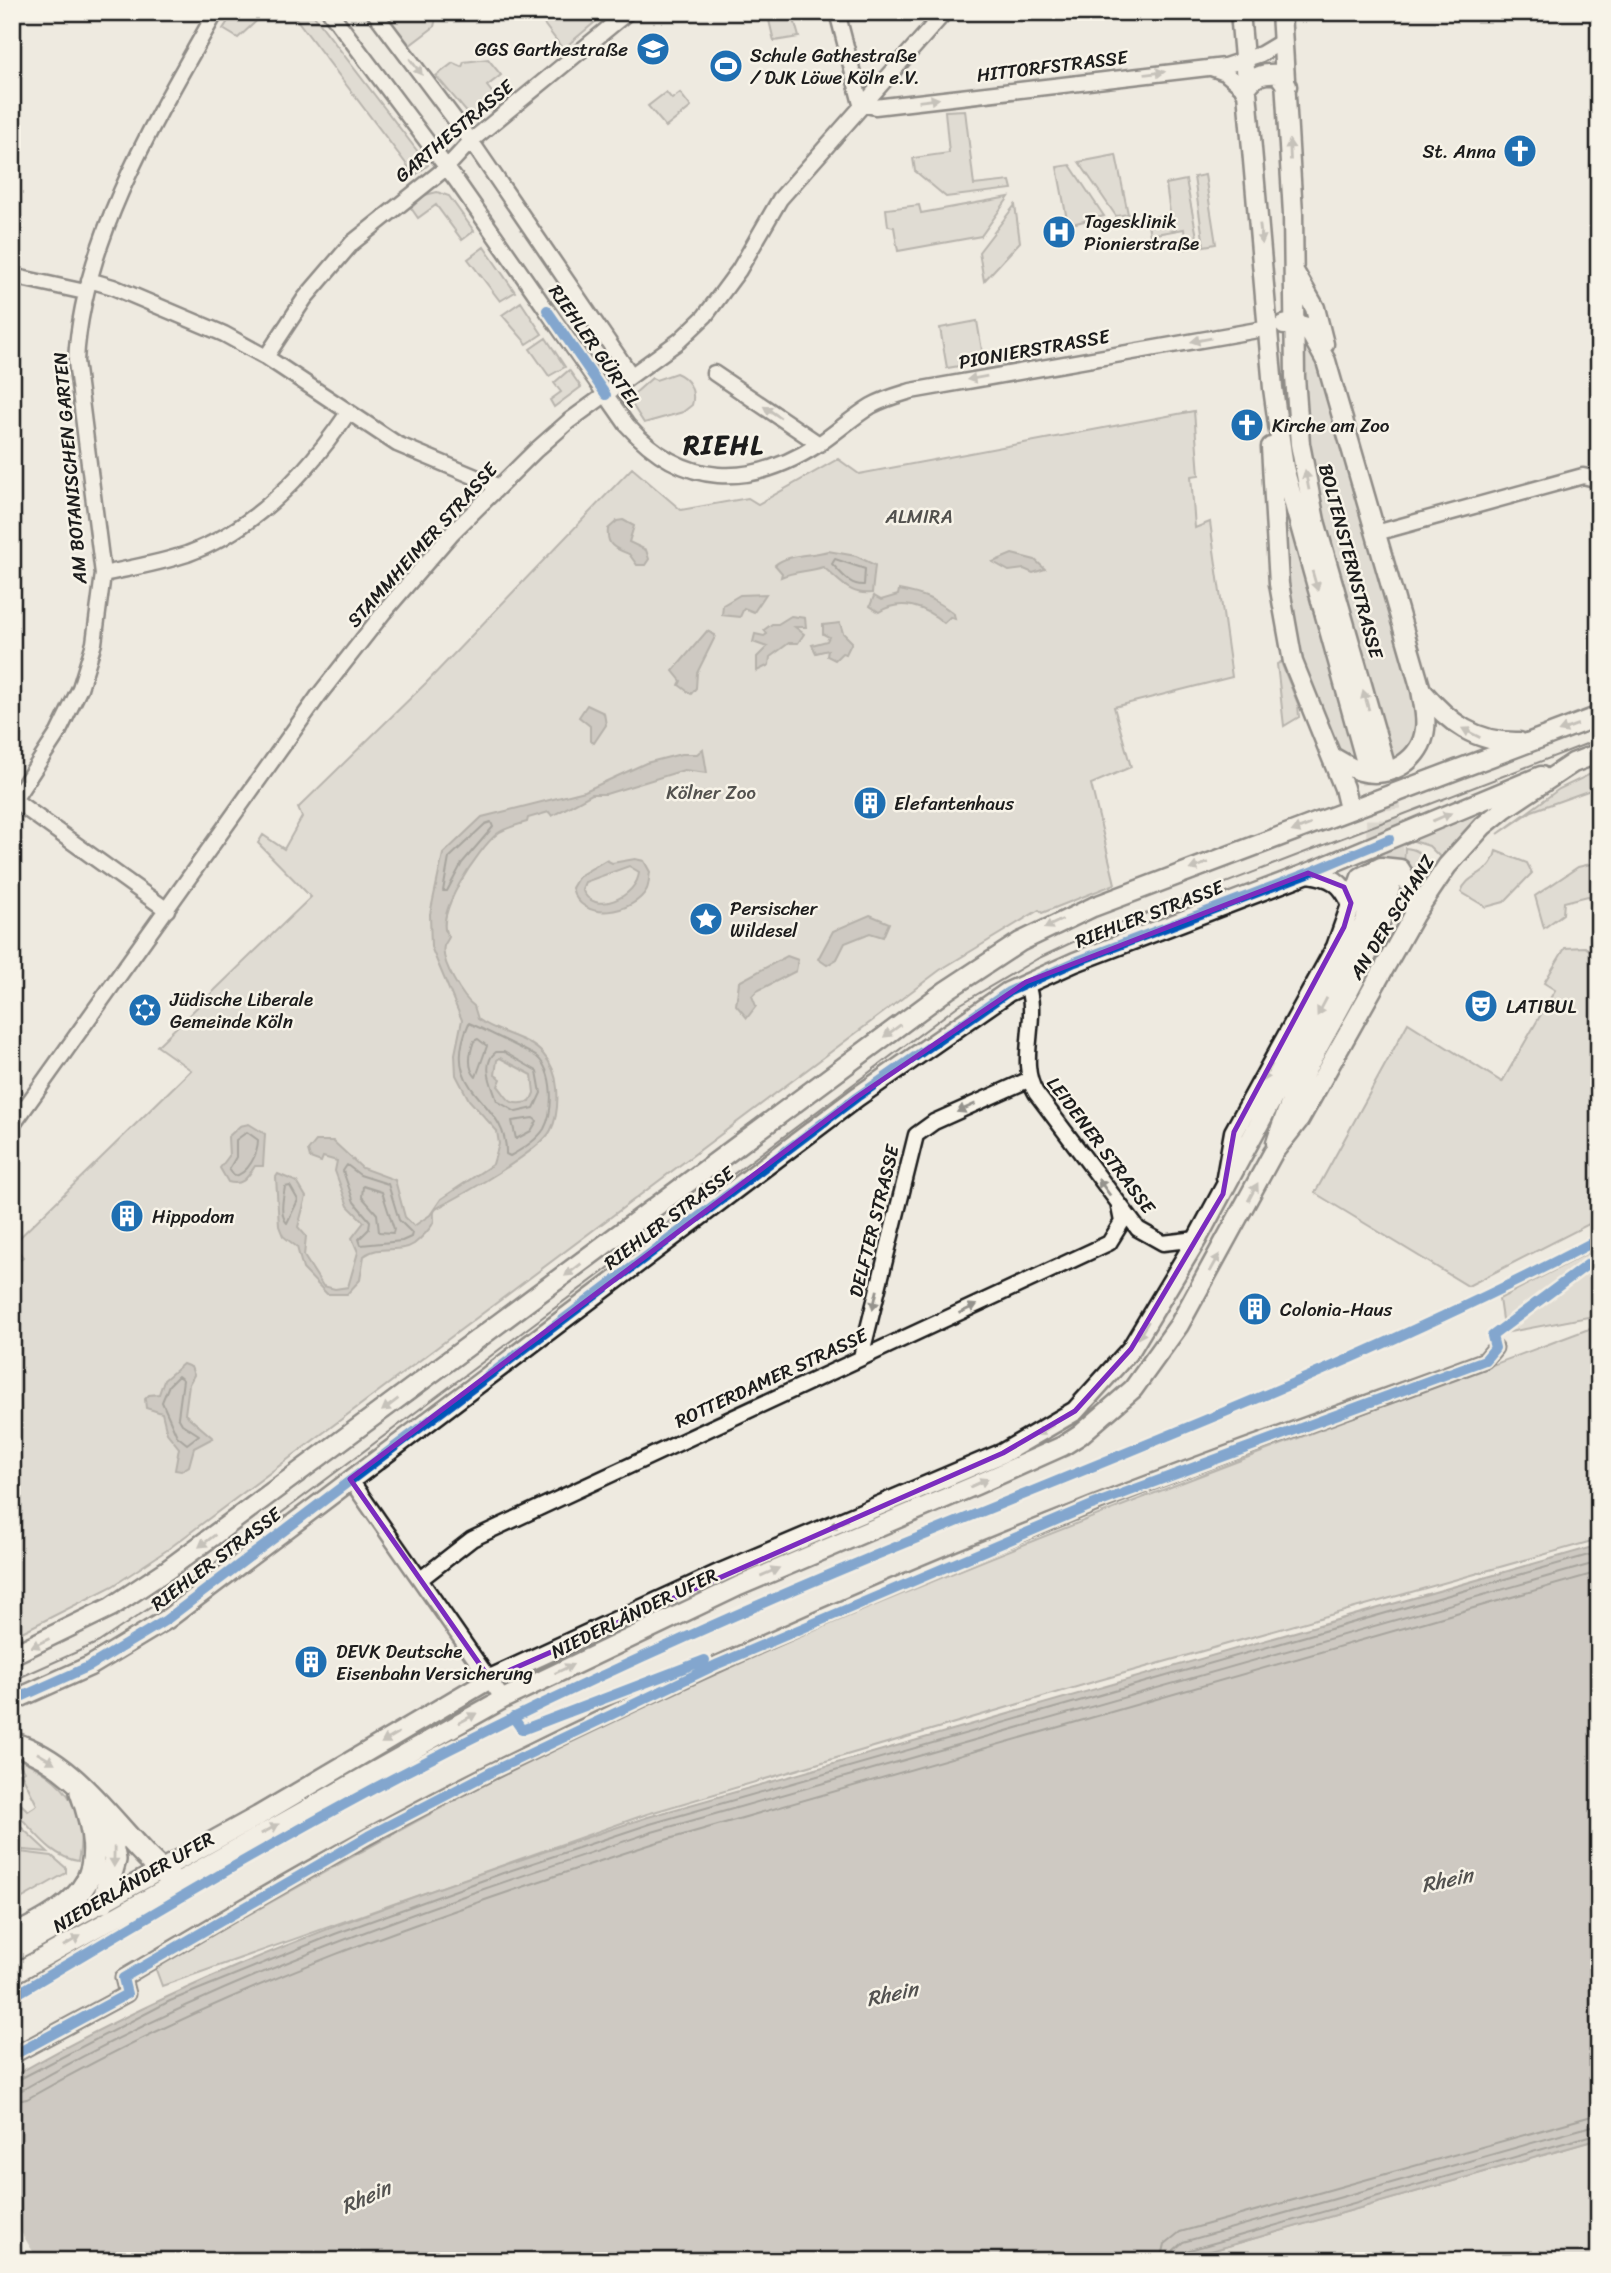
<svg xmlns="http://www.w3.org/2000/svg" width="1611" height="2273" font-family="Sriracha,sans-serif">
	<rect width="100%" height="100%" fill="#eeeae0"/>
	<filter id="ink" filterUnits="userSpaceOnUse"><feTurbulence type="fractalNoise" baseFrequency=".0143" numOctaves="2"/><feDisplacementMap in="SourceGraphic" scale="14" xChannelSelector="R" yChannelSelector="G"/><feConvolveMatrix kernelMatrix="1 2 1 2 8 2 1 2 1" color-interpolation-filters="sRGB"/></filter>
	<g filter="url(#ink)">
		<path fill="#cfccc3" stroke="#767470" stroke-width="2" d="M234,12H260L263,15L238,38L223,29Z
			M291,12H311L428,165L408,181L410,169Z
			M384,12H436L437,13L434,27L410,45Z
			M535,12H607L563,49Z
			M767,12H792L799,37L774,41Z
			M488,59L501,75L487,86L498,100L483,112L469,115L436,76L453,63L462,67L464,62Z
			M666,92L672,99L680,93L691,107L666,127L648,106Z
			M965,110L974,185L1010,181L1012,189L946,197L915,171L913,158L949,153L945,111Z
			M1116,155L1128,214L1116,216L1079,162Z
			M1070,165L1104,216L1068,225L1057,167Z
			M1205,175L1216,244L1204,246L1194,177Z
			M1186,180L1199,247L1186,249L1184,229L1150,235L1147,219L1170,213L1166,184Z
			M437,192L449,196L474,231L462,240L436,205L418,218L411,208L425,195Z
			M1009,197L981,236L898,251L894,227L888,226L886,209L919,205L921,213Z
			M1015,205L1020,242L984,281L979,252Z
			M484,247L515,292L500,301L468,259Z
			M521,302L542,334L527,344L502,315Z
			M977,321L984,362L947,368L940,328Z
			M546,338L565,367L549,376L530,349Z
			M1302,339L1309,343L1341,438L1419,708L1416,743L1392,763L1323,519L1309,457L1302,401Z
			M569,370L581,387L554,407L550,400L561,392L554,383Z
			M676,373C689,378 696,391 692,405L683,412L644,423L633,406L634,394L652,378L656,380Z
			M1194,411L1199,475L1191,476L1195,528L1210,522L1232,677L1114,707L1131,767L1091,784L1115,884L1042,913L1039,910L940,970L167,1550L113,1586L12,1637V1268L23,1257L12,1245L191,1070L157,1046L311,897L258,843L263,835L284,849L302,817L298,808L426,683L632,468L681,510L748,498L758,504L838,459L859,474Z
			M1282,492L1358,763L1344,756L1328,733L1312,700L1289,624Z
			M1281,662L1298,704L1299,717L1284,726L1277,664Z
			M1599,770V787L1532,811L1498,834L1559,789Z
			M1505,797L1442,859L1429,846L1404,838Z
			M1405,848C1422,849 1424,859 1434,868L1428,877L1404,863Z
			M1496,851L1527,863L1532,873L1504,902L1486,907L1461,892C1468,872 1490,877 1496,851Z
			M1599,862V898L1588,896L1564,902L1563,914L1544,928L1535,896L1578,867Z
			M1585,947L1599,957V1219L1468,1286L1315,1193L1408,1023L1502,1082L1555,990L1544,983L1565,948Z
			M1599,1247V1315L1504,1333L1499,1299Z
			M1599,1328V1539L1100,1680L647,1814L162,1986L155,1967C323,1874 488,1776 663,1697C965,1561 1276,1446 1586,1330Z
			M12,1756C61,1776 90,1806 78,1861C52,1857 37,1834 19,1816L17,1810L22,1805L28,1811L37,1805L21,1773L24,1771L17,1760L12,1761Z
			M12,1812L21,1827L48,1852L12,1849Z
			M12,1851L52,1856L66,1868V1873L12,1904Z
			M1599,2139V2261H1176Z"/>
		<path fill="#a6a39d" stroke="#6f6d69" stroke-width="2" fill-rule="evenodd" d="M623,520L634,526L629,542L646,550L649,559L645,565H637L629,554C616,549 606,546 608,529L617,521Z
			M828,551L856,556L875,565L872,593C849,596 840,580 823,567C808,572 795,571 781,577L782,573L775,565C787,554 811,556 828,551Z
			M1012,554L1035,560L1045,569L1033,573L1024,569L1009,571L993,562Z
			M899,590C922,594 937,600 954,614L955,619L950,617L944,623C925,607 901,598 879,612L870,606L874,596L881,600L898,595Z
			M766,594L754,612L744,608L740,617L722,615L723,605L740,595Z
			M791,616L805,618L806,627H795L804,634L798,643H789L770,657L769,665L757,671V657L767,647L753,642L755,634L764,636L767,634L764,630L772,624H778Z
			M840,623L843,633L852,642L846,654L842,653L835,660L827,656L828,650L816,653L812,645L827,641L829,637L823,634V625Z
			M707,631L715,635L714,639L697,673L696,688L691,694L679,685L681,681L673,671Z
			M587,705L604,713L606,725L594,743L590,741V726L579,717Z
			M703,749L707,773L684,770L606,794H592L552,816L549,812L528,818L527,822C518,825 504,828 497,834C480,847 430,919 449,937C448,940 445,943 444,946C440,962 464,999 474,1006L478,1019C498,1034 527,1036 543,1054C552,1064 556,1075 557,1088C558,1101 557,1118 551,1130C542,1150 459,1197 439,1207C432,1210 434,1215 434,1220C434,1226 419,1240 414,1244C399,1254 379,1244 364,1256L360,1280L347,1294H327L303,1269L297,1247L283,1236L279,1226L276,1177L278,1174L297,1182L306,1197L298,1227L306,1236L304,1256L323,1286L335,1289L348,1287L358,1252L352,1238L364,1222L348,1206L335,1171L337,1161L323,1157L321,1162L310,1158L308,1151L316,1141H333L362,1168L395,1180L405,1217L414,1226L430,1215L441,1199L493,1164L499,1144L497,1131L469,1100L456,1075L455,1054L462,1020L431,947L430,914L443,854L482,817L585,791L646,763L681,754H697ZM500,1058L532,1075L534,1093L530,1102C507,1106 510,1100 498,1086L501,1079L495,1075L497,1060Z
			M635,859L644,861L650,872C649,877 649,884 647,889C634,914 581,924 572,888L579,876L606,860L612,863ZM629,866L639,872C638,896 593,918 582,889L585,882Z
			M870,915L889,923L883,937L870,933L845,943L837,959L827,965L818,959L833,931Z
			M787,956L798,960L796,971L757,991L752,996L756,1006L747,1018L736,1005L739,982Z
			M249,1124L265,1134L263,1166H255C247,1178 243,1186 228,1182L220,1168L229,1156L228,1137L240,1126Z
			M183,1364L191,1367L194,1375L189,1384L185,1414L213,1438L194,1448L189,1466L181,1471L175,1470L179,1448L167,1433L162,1413L146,1408L145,1399L149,1395L159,1394L164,1380Z
			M1599,1545V2139L1176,2261H12V2077C211,1962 431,1889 648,1817Z"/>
		<path fill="#eeeae0" d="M12,2218L39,2261H12Z"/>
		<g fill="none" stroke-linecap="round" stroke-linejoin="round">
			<path stroke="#535250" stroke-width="2" d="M835,559L865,569L864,585C849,586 842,573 832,564Z
				M485,824L491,822L493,827L462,863L447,891H443L449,858Z
				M469,1023C474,1025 532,1053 537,1057C554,1072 554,1110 544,1129C537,1140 521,1150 510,1156L506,1154C508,1098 437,1095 469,1023Z
				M478,1039L487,1046L476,1077C467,1068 470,1052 474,1041Z
				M496,1052H504L537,1071L541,1093L534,1108L516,1112L497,1101C493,1087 480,1064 496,1052Z
				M533,1118L537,1121L531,1131L516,1139L512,1121Z
				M247,1132L258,1140C258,1154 248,1174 234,1176L229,1169L236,1157V1140Z
				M347,1165L360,1175L388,1184L399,1220L412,1233L411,1237L402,1241L361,1245L359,1239L369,1229L370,1221L354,1202L343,1171Z
				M290,1186L298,1200L287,1223C279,1215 283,1198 285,1187Z
				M363,1186L382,1192L394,1229L393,1233L379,1232L377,1214L362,1197Z
				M178,1376L183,1380L178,1417L182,1424L199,1435L187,1444L177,1436L162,1402L169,1385Z
				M12,2083L170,2001L335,1934L503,1873L650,1824L1599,1552
				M12,2091L22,2090C219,1976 437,1904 652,1832L1599,1562
				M12,2102L27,2099C224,1986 440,1913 655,1843L1599,1572
				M1161,2261L1165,2244L1180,2232L1599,2114
				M1171,2261L1174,2250L1183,2242L1599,2124
				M1180,2261L1186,2251L1599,2133"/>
			<path stroke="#c4c1b9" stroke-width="18" stroke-dasharray="18 9" stroke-linecap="butt" d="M1385,765C1392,803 1398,841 1392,879
				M1367,766L1375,811L1376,877"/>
			<defs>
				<path id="minor" d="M330,12L456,180L627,425C683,488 750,489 819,444C837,432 853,417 871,406C883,399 898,395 911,391L1269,328
					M374,12L471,141L631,375
					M837,12L861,104
					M1211,68L1225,73L1245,90
					M861,104L875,107L1225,66L1261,54L1283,41
					M12,276L85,292
					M89,280L113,287L224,334L266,357L397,444L497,486
					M266,357L305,298L352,243L447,167L471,141L628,12
					M714,373L819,444
					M1376,533L1583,476L1599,480
					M103,574C131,568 160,563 187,554C256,529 308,472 348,413
					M14,800L167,910
					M12,803L58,733L80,688L94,643L103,574L76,361C82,240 157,116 216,12
					M1026,982C1041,1017 1016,1061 1036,1093L1138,1229L1163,1243L1197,1239
					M12,1126L319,695L384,612L452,533L535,451L569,421L679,341L705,316L739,270L780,199L945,12
					M861,1357L916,1135L934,1122L1028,1080
					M350,1479L503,1699
					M422,1578L472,1539L1109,1243L1122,1222L1119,1207
					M12,2056L127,1994L123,1978C244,1906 365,1835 491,1772C686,1675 887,1586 1090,1506C1220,1454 1354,1409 1485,1360L1495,1348"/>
				<path id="major" d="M1240,12L1273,388L1284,468L1367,766
					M1281,12L1293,214L1295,377L1300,444L1315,521L1385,765
					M1245,90C1254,76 1261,73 1278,74L1287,86
					M1295,273L1315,308L1324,344
					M1284,325L1292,323L1307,327L1326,361L1421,690C1423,703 1427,717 1425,729C1422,759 1390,780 1360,771C1350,768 1340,761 1331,756
					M1271,447L1279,584L1293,662L1344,788L1349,809
					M1422,691C1449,723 1476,743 1519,742
					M1309,873C1331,876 1342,882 1351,903
					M1276,1143C1303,1050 1374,976 1392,879
					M1226,1177L1234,1132L1336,947L1361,877L1381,867L1400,869L1411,887L1414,915
					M12,1655L111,1607L167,1570L947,990L1020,942L1093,907L1599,716
					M12,1701L90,1666L166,1620L857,1097L1008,992L1075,962L1308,873L1541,776
					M12,1952L258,1816L490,1679L723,1572L1003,1453L1075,1411L1131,1349L1197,1239L1343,968L1365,921L1376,877
					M12,1975L503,1699L739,1586L976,1485L1063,1446L1080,1435L1133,1389L1179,1325L1273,1153L1299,1120L1414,915L1447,866L1483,826L1504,809L1573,763L1599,753"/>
				<path id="highway" d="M12,1743C85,1766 118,1838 175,1882
					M103,1902L115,1860L106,1817
					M12,1937C88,1901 111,1875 81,1792"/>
			</defs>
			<use href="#minor" stroke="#1c1c1c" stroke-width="19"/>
			<use href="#major" stroke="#1c1c1c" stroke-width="23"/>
			<use href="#highway" stroke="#1c1c1c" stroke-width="26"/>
			<use href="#minor" stroke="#f7f3e8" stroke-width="14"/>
			<use href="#major" stroke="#f7f3e8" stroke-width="18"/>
			<use href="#highway" stroke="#f7f3e8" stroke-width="21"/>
			<path stroke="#1c1c1c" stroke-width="2" d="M12,1681L99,1642L196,1577L959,1005L1037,959L1075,941L1599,739"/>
			<defs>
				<path id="cycleway" d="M547,310L606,395
					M12,1701L90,1666L166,1620L857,1097L1008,992L1075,962L1308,873L1389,839
					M513,1717L522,1730L705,1660
					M12,1997C132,1926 250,1855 373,1789C477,1734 583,1683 691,1635C992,1499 1307,1393 1599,1239
					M12,2056L127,1994L123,1978L368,1836L493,1771L718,1664L1092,1505L1485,1360L1495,1348L1492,1336L1599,1256"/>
			</defs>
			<use href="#cycleway" stroke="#f7f3e8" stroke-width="15"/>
			<use href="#cycleway" stroke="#0057b8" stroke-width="10"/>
		</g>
		<defs><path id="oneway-solid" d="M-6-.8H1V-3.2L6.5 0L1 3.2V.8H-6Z" transform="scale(1.75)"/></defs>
		<g fill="#94928c">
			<use href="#oneway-solid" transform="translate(416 67) rotate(53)"/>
			<use href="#oneway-solid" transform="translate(1155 73) rotate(-7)"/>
			<use href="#oneway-solid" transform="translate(929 100) rotate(-7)"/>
			<use href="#oneway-solid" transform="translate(1290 150) rotate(-93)"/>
			<use href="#oneway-solid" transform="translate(1261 234) rotate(83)"/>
			<use href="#oneway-solid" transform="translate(1201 340) rotate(170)"/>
			<use href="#oneway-solid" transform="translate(977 378) rotate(170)"/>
			<use href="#oneway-solid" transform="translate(772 412) rotate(-146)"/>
			<use href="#oneway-solid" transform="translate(1307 480) rotate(-101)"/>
			<use href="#oneway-solid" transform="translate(1315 581) rotate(74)"/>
			<use href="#oneway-solid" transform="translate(1366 700) rotate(-106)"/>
			<use href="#oneway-solid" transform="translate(1568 728) rotate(160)"/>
			<use href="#oneway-solid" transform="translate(1471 733) rotate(-153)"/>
			<use href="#oneway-solid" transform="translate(1442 817) rotate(-23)"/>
			<use href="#oneway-solid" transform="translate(1301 828) rotate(159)"/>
			<use href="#oneway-solid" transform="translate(1199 866) rotate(159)"/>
			<use href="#oneway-solid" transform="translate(1053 924) rotate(154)"/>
			<use href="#oneway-solid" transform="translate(1322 1007) rotate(118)"/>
			<use href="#oneway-solid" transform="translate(892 1031) rotate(144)"/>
			<use href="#oneway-solid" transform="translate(1267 1073) rotate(119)"/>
			<use href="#oneway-solid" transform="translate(966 1108) rotate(156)"/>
			<use href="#oneway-solid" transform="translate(1104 1187) rotate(-126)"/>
			<use href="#oneway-solid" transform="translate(1253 1192) rotate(-62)"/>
			<use href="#oneway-solid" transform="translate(1215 1263) rotate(-61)"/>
			<use href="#oneway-solid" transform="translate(573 1270) rotate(143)"/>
			<use href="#oneway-solid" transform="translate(875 1300) rotate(103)"/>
			<use href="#oneway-solid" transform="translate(968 1309) rotate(-25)"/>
			<use href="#oneway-solid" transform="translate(1143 1330) rotate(122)"/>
			<use href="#oneway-solid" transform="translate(390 1405) rotate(143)"/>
			<use href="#oneway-solid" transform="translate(1045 1430) rotate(149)"/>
			<use href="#oneway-solid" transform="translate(979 1483) rotate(-24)"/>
			<use href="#oneway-solid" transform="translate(838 1524) rotate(157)"/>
			<use href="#oneway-solid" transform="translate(207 1541) rotate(143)"/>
			<use href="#oneway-solid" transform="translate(770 1572) rotate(-23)"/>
			<use href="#oneway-solid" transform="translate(40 1643) rotate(155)"/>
			<use href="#oneway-solid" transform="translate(564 1669) rotate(-26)"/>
			<use href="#oneway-solid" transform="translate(468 1718) rotate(-29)"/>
			<use href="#oneway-solid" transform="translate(390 1738) rotate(149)"/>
			<use href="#oneway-solid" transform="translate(46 1758) rotate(30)"/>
			<use href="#oneway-solid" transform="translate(270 1829) rotate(-29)"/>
			<use href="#oneway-solid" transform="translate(114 1857) rotate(91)"/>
			<use href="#oneway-solid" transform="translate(72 1941) rotate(-30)"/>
		</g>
	</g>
	<path d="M0 0H1611V2273H0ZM1308,873L1344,887L1351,903L1344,927L1234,1132L1223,1194L1131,1349L1075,1411L1003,1453L490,1679L350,1479L857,1097L1026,982Z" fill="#eeeae0" fill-opacity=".55" fill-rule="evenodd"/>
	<path fill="none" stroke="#7b2cbf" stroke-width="5" stroke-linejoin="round" d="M1308,873L1344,887L1351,903L1344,927L1234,1132L1223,1194L1131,1349L1075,1411L1003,1453L490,1679L350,1479L857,1097L1026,982Z"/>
	<defs>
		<symbol id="school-disc" viewBox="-11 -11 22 22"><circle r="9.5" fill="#1f6fb2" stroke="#f7f3e8"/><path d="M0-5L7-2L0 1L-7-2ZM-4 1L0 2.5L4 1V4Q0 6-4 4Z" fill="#fff"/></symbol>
		<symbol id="stadium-disc" viewBox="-11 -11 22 22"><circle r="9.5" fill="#1f6fb2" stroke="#f7f3e8"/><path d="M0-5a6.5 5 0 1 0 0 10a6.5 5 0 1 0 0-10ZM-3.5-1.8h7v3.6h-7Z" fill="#fff"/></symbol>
		<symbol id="church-disc" viewBox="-11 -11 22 22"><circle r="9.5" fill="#1f6fb2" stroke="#f7f3e8"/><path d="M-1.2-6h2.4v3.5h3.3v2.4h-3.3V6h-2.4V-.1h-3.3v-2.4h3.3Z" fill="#fff"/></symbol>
		<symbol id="hospital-disc" viewBox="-11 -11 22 22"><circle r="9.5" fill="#1f6fb2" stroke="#f7f3e8"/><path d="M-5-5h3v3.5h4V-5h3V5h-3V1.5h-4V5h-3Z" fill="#fff"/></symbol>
		<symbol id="building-disc" viewBox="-11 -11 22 22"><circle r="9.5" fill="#1f6fb2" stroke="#f7f3e8"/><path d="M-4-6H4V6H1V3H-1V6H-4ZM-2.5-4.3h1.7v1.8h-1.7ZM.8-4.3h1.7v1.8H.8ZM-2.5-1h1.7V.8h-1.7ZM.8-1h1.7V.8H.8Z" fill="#fff"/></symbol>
		<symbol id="sight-disc" viewBox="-11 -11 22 22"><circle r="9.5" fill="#1f6fb2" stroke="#f7f3e8"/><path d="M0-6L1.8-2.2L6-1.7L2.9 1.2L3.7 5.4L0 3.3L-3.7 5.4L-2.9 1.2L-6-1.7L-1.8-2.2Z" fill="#fff"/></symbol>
		<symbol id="theatre-disc" viewBox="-11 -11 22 22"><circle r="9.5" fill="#1f6fb2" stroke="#f7f3e8"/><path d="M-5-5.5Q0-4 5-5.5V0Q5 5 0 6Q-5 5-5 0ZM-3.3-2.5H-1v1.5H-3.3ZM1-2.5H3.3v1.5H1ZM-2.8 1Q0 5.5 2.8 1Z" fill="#fff"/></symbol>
		<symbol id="synagogue-disc" viewBox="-11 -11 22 22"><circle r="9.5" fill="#1f6fb2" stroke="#f7f3e8"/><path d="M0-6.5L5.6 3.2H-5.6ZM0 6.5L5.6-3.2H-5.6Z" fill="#fff"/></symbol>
	</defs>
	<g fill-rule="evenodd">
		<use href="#school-disc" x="634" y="30" width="38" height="38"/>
		<use href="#stadium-disc" x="707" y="47" width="38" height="38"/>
		<use href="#church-disc" x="1501" y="132" width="38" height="38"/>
		<use href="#hospital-disc" x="1040" y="213" width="38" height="38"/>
		<use href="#church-disc" x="1228" y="406" width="38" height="38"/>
		<use href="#building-disc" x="851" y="784" width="38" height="38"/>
		<use href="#sight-disc" x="687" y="900" width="38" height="38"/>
		<use href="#theatre-disc" x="1462" y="987" width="38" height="38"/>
		<use href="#synagogue-disc" x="126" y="991" width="38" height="38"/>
		<use href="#building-disc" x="108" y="1197" width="38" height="38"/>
		<use href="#building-disc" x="1236" y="1290" width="38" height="38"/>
		<use href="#building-disc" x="292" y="1643" width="38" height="38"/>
	</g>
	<g text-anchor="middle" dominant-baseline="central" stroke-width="5" stroke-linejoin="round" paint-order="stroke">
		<g font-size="19" fill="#1c1c1c" stroke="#f7f3e8" text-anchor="start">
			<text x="628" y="49" text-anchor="end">GGS Garthestraße</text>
			<text x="750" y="55">Schule Gathestraße<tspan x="750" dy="22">/ DJK Löwe Köln e.V.</tspan></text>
			<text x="1496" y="151" text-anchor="end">St. Anna</text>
			<text x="1084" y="221">Tagesklinik<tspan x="1084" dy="22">Pionierstraße</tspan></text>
			<text x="1272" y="425">Kirche am Zoo</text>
			<text x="894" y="803">Elefantenhaus</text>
			<text x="730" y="908">Persischer<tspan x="730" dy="22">Wildesel</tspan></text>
			<text x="170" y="999">Jüdische Liberale<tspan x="170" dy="22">Gemeinde Köln</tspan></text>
			<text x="1506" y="1006">LATIBUL</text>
			<text x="152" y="1216">Hippodom</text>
			<text x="1280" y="1309">Colonia-Haus</text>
			<text x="336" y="1651">DEVK Deutsche<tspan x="336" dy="22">Eisenbahn Versicherung</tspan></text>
		</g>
		<g font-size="19" fill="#1c1c1c" stroke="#f7f3e8">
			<text transform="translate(1052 66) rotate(-7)">HITTORFSTRASSE</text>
			<text transform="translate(454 131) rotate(-40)">GARTHESTRASSE</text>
			<text transform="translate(595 346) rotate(55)">RIEHLER GÜRTEL</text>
			<text transform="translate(1034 349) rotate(-10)">PIONIERSTRASSE</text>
			<text transform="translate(70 468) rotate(-95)">AM BOTANISCHEN GARTEN</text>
			<text transform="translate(422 545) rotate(-48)">STAMMHEIMER STRASSE</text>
			<text transform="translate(1351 561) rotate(75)">BOLTENSTERNSTRASSE</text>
			<text transform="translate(1149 914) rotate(-21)">RIEHLER STRASSE</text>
			<text transform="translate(1392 917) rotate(-58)">AN DER SCHANZ</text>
			<text transform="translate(1101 1145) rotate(53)">LEIDENER STRASSE</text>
			<text transform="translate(669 1218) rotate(-37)">RIEHLER STRASSE</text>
			<text transform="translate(874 1221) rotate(-76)">DELFTER STRASSE</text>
			<text transform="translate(771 1378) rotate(-25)">ROTTERDAMER STRASSE</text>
			<text transform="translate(216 1559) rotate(-37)">RIEHLER STRASSE</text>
			<text transform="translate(634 1613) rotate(-26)">NIEDERLÄNDER UFER</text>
			<text transform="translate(133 1882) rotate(-30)">NIEDERLÄNDER UFER</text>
		</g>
		<g font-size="19" fill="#52514e" stroke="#f7f3e8">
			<text x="919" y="516">ALMIRA</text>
			<text x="711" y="792">Kölner Zoo</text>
		</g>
		<g font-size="21" font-style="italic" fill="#535250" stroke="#f7f3e8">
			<text transform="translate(1447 1880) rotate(-12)">Rhein</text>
			<text transform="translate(892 1994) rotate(-12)">Rhein</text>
			<text transform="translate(366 2197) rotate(-24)">Rhein</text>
		</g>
		<g font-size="26" font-weight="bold" letter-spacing="2" fill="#1c1c1c" stroke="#f7f3e8">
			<text x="724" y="445">RIEHL</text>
		</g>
	</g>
	<rect width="1611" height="2273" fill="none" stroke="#f7f3e8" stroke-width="42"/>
	<rect x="21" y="21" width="1569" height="2231" fill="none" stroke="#1c1c1c" stroke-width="2.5" filter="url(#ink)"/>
</svg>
